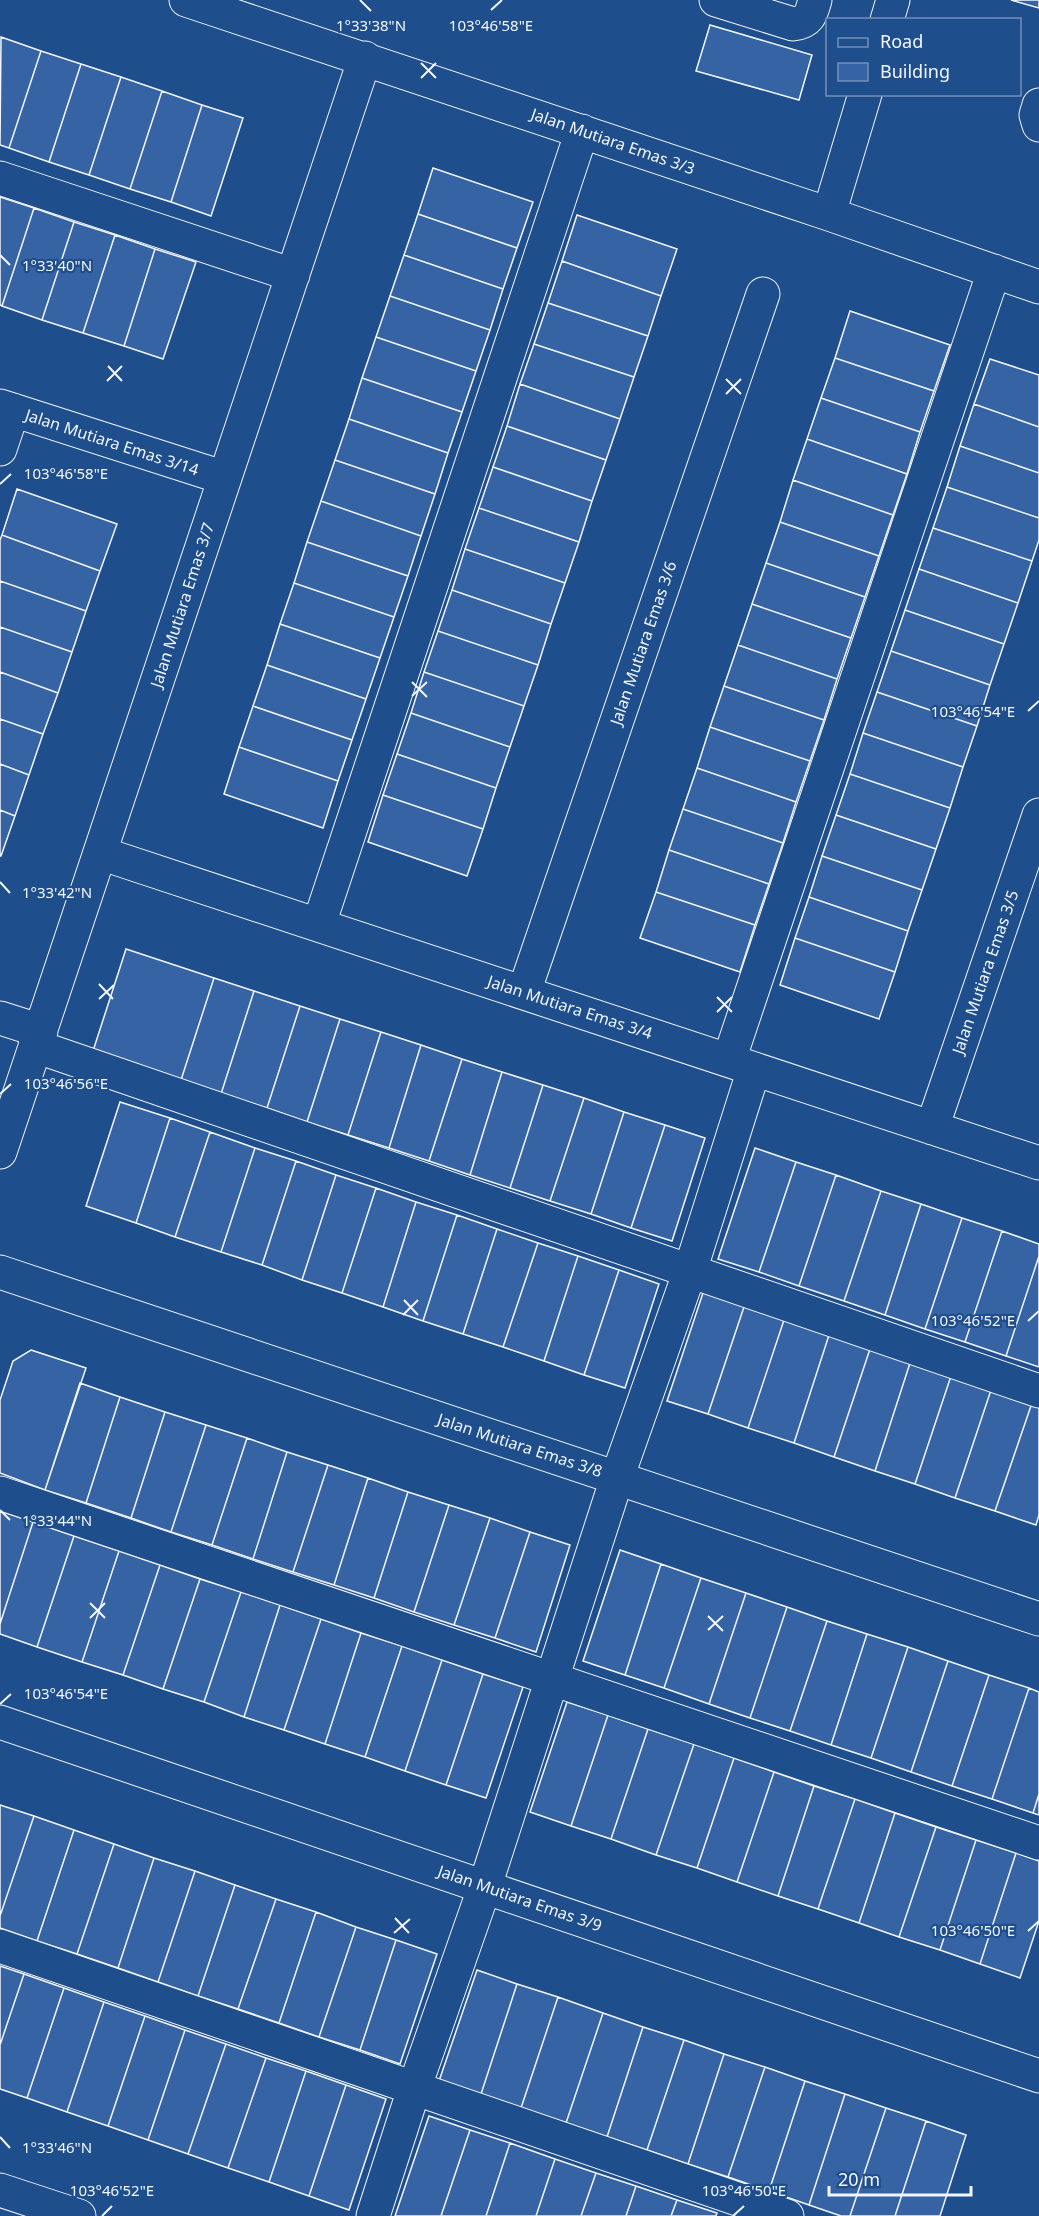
<svg xmlns="http://www.w3.org/2000/svg" width="1039" height="2216" font-family="'Noto Sans',sans-serif">
	<rect width="100%" height="100%" fill="#1f4e8c"/>
	<path fill="#3563a3" stroke="#f2f6ff" stroke-width="1.5" d="M1011,0H1039V8Z
		M710,25L812,55L799,100L696,71Z
		M1,37L41,51L9,148L0,145Z
		M41,51L81,64L49,162L9,148Z
		M81,64L121,77L89,175L49,162Z
		M121,77L162,91L130,189L89,175Z
		M162,91L202,105L171,202L130,189Z
		M202,105L243,118L211,216L171,202Z
		M433,168L533,202L517,248L418,214Z
		M0,197L34,208L2,306L0,305Z
		M34,208L74,222L42,320L2,306Z
		M418,214L517,248L503,289L404,255Z
		M577,215L677,249L661,296L562,261Z
		M74,222L115,235L83,333L42,320Z
		M115,235L155,249L124,346L83,333Z
		M155,249L196,262L163,359L124,346Z
		M404,255L503,289L490,330L390,296Z
		M562,261L661,296L648,336L548,303Z
		M390,296L490,330L476,371L376,337Z
		M548,303L648,336L634,377L534,344Z
		M850,311L950,345L934,391L835,358Z
		M376,337L476,371L462,412L362,378Z
		M534,344L634,377L620,419L520,384Z
		M835,358L934,391L920,432L821,398Z
		M990,359L1039,375V427L974,404Z
		M362,378L462,412L448,453L349,419Z
		M520,384L620,419L606,460L507,426Z
		M821,398L920,432L907,474L807,439Z
		M974,404L1039,427V473L960,446Z
		M349,419L448,453L435,494L335,460Z
		M507,426L606,460L592,501L493,467Z
		M807,439L907,474L893,515L793,480Z
		M960,446L1039,473V518L947,487Z
		M335,460L435,494L421,536L321,501Z
		M493,467L592,501L579,542L479,508Z
		M793,480L893,515L879,556L780,522Z
		M947,487L1039,518V540L1032,561L933,528Z
		M17,489L117,524L100,571L2,535Z
		M321,501L421,536L408,576L307,542Z
		M479,508L579,542L565,583L465,549Z
		M780,522L879,556L865,597L766,563Z
		M933,528L1032,561L1018,603L919,569Z
		M2,535L100,571L86,611L0,581V540Z
		M307,542L408,576L394,617L294,583Z
		M465,549L565,583L551,624L452,590Z
		M766,563L865,597L851,638L752,604Z
		M919,569L1018,603L1004,644L905,610Z
		M0,581L86,611L72,652L0,627Z
		M294,583L394,617L380,658L280,624Z
		M452,590L551,624L538,665L438,631Z
		M752,604L851,638L837,679L738,645Z
		M905,610L1004,644L990,685L891,651Z
		M280,624L380,658L366,699L267,665Z
		M0,627L72,652L58,693L0,672Z
		M438,631L538,665L524,706L424,672Z
		M738,645L837,679L824,720L724,686Z
		M891,651L990,685L977,726L877,692Z
		M267,665L366,699L352,740L253,706Z
		M0,672L58,693L43,734L0,719Z
		M424,672L524,706L510,747L411,713Z
		M724,686L824,720L810,761L710,727Z
		M877,692L977,726L963,767L863,733Z
		M253,706L352,740L338,781L239,747Z
		M411,713L510,747L496,788L397,754Z
		M0,719L43,734L29,775L0,764Z
		M710,727L810,761L796,802L697,768Z
		M863,733L963,767L950,808L850,774Z
		M239,747L338,781L323,828L224,794Z
		M397,754L496,788L483,829L383,795Z
		M0,764L29,775L15,816L0,810Z
		M697,768L796,802L783,843L683,809Z
		M850,774L950,808L936,849L836,815Z
		M383,795L483,829L467,876L368,842Z
		M683,809L783,843L769,884L669,850Z
		M0,810L15,816L1,856H0Z
		M836,815L936,849L922,890L822,856Z
		M669,850L769,884L755,925L656,892Z
		M822,856L922,890L908,931L809,897Z
		M656,892L755,925L740,972L640,938Z
		M809,897L908,931L895,972L795,938Z
		M795,938L895,972L879,1019L780,985Z
		M126,949L214,978L181,1080L93,1051Z
		M214,978L254,991L221,1094L181,1080Z
		M254,991L300,1006L267,1108L221,1094Z
		M300,1006L340,1019L307,1122L267,1108Z
		M340,1019L381,1032L348,1135L307,1122Z
		M381,1032L421,1045L389,1148L348,1135Z
		M421,1045L462,1059L429,1161L389,1148Z
		M462,1059L502,1072L470,1175L429,1161Z
		M502,1072L543,1085L510,1188L470,1175Z
		M543,1085L584,1098L550,1201L510,1188Z
		M584,1098L624,1112L591,1214L550,1201Z
		M120,1102L170,1118L136,1223L86,1206Z
		M624,1112L665,1125L631,1228L591,1214Z
		M170,1118L210,1132L175,1237L136,1223Z
		M665,1125L705,1138L672,1241L631,1228Z
		M210,1132L255,1148L221,1252L175,1237Z
		M255,1148L296,1161L262,1265L221,1252Z
		M755,1148L796,1162L759,1272L718,1259Z
		M296,1161L336,1175L302,1280L262,1265Z
		M796,1162L836,1175L799,1286L759,1272Z
		M336,1175L376,1188L342,1293L302,1280Z
		M836,1175L881,1191L844,1301L799,1286Z
		M376,1188L416,1202L383,1307L342,1293Z
		M881,1191L921,1204L885,1315L844,1301Z
		M416,1202L457,1215L423,1321L383,1307Z
		M921,1204L962,1218L925,1329L885,1315Z
		M457,1215L497,1229L463,1334L423,1321Z
		M962,1218L1002,1231L965,1342L925,1329Z
		M497,1229L538,1243L503,1347L463,1334Z
		M1002,1231L1039,1244V1256L1006,1356L965,1342Z
		M538,1243L578,1256L544,1361L503,1347Z
		M578,1256L619,1270L584,1375L544,1361Z
		M1039,1256V1367L1006,1356Z
		M619,1270L659,1284L625,1388L584,1375Z
		M704,1290L745,1304L708,1414L667,1401Z
		M745,1304L785,1317L748,1428L708,1414Z
		M785,1317L830,1332L794,1443L748,1428Z
		M830,1332L871,1346L834,1457L794,1443Z
		M871,1346L911,1360L875,1471L834,1457Z
		M31,1350L86,1368L45,1490L0,1473V1400L13,1361Z
		M911,1360L952,1373L915,1484L875,1471Z
		M952,1373L992,1387L955,1498L915,1484Z
		M80,1383L120,1397L86,1503L45,1490Z
		M992,1387L1033,1400L995,1511L955,1498Z
		M120,1397L165,1412L131,1518L86,1503Z
		M1033,1400L1039,1403V1515L1036,1525L995,1511Z
		M165,1412L206,1425L171,1532L131,1518Z
		M206,1425L247,1438L212,1545L171,1532Z
		M247,1438L287,1452L253,1559L212,1545Z
		M287,1452L328,1465L293,1572L253,1559Z
		M328,1465L368,1478L334,1585L293,1572Z
		M368,1478L408,1492L374,1598L334,1585Z
		M408,1492L449,1505L414,1612L374,1598Z
		M449,1505L490,1518L454,1625L414,1612Z
		M0,1511L33,1522L0,1624Z
		M490,1518L530,1532L495,1638L454,1625Z
		M33,1522L74,1536L37,1647L0,1634V1624Z
		M530,1532L570,1545L536,1652L495,1638Z
		M74,1536L119,1551L82,1662L37,1647Z
		M620,1550L661,1564L625,1675L583,1661Z
		M119,1551L160,1565L123,1675L82,1662Z
		M661,1564L701,1578L664,1688L625,1675Z
		M160,1565L200,1579L163,1689L123,1675Z
		M701,1578L746,1593L709,1704L664,1688Z
		M200,1579L241,1592L204,1702L163,1689Z
		M241,1592L280,1605L244,1717L204,1702Z
		M746,1593L787,1607L750,1718L709,1704Z
		M280,1605L321,1619L284,1730L244,1717Z
		M787,1607L827,1621L790,1731L750,1718Z
		M321,1619L361,1633L325,1744L284,1730Z
		M827,1621L867,1634L831,1745L790,1731Z
		M361,1633L402,1646L365,1757L325,1744Z
		M867,1634L908,1647L871,1758L831,1745Z
		M402,1646L442,1660L405,1771L365,1757Z
		M908,1647L948,1661L911,1772L871,1758Z
		M442,1660L483,1674L446,1785L405,1771Z
		M948,1661L989,1675L952,1786L911,1772Z
		M483,1674L523,1687L486,1798L446,1785Z
		M989,1675L1029,1688L992,1799L952,1786Z
		M1029,1688L1039,1692V1794L1033,1813L992,1799Z
		M567,1702L608,1715L571,1826L530,1812Z
		M608,1715L648,1729L611,1839L571,1826Z
		M648,1729L694,1744L656,1855L611,1839Z
		M694,1744L734,1758L697,1868L656,1855Z
		M734,1758L774,1772L737,1882L697,1868Z
		M774,1772L814,1786L778,1896L737,1882Z
		M814,1786L855,1799L818,1909L778,1896Z
		M1039,1794V1815L1033,1813Z
		M855,1799L895,1813L859,1923L818,1909Z
		M0,1805L34,1816L0,1916Z
		M895,1813L936,1827L899,1937L859,1923Z
		M34,1816L74,1830L37,1941L0,1928V1916Z
		M936,1827L976,1840L940,1950L899,1937Z
		M74,1830L114,1844L77,1954L37,1941Z
		M976,1840L1016,1853L980,1964L940,1950Z
		M114,1844L154,1858L118,1968L77,1954Z
		M1016,1853L1039,1861V1921L1020,1978L980,1964Z
		M154,1858L195,1871L158,1982L118,1968Z
		M195,1871L235,1885L198,1996L158,1982Z
		M235,1885L276,1899L238,2009L198,1996Z
		M276,1899L316,1912L279,2023L238,2009Z
		M316,1912L356,1927L319,2037L279,2023Z
		M356,1927L396,1940L360,2050L319,2037Z
		M396,1940L437,1954L400,2064L360,2050Z
		M0,1966L24,1974L0,2045Z
		M477,1970L517,1984L481,2094L439,2081Z
		M24,1974L64,1988L27,2098L0,2089V2045Z
		M517,1984L558,1997L521,2108L481,2094Z
		M64,1988L104,2002L67,2112L27,2098Z
		M558,1997L603,2013L566,2123L521,2108Z
		M104,2002L145,2016L108,2126L67,2112Z
		M603,2013L643,2027L607,2137L566,2123Z
		M145,2016L185,2030L148,2140L108,2126Z
		M643,2027L684,2040L647,2150L607,2137Z
		M185,2030L226,2044L188,2154L148,2140Z
		M684,2040L724,2054L688,2164L647,2150Z
		M226,2044L266,2058L228,2168L188,2154Z
		M724,2054L765,2067L728,2177L688,2164Z
		M266,2058L306,2071L269,2182L228,2168Z
		M765,2067L805,2081L769,2191L728,2177Z
		M306,2071L346,2085L309,2196L269,2182Z
		M805,2081L845,2094L809,2205L769,2191Z
		M346,2085L386,2099L349,2210L309,2196Z
		M845,2094L886,2108L850,2216H841L809,2205Z
		M886,2108L926,2121L895,2216H850Z
		M429,2116L470,2130L441,2216H395Z
		M926,2121L966,2135L940,2216H895Z
		M470,2130L510,2143L486,2216H441Z
		M510,2143L555,2159L536,2216H486Z
		M555,2159L596,2173L581,2216H536Z
		M596,2173L636,2186L626,2216H581Z
		M636,2186L677,2200L671,2216H626Z
		M677,2200L717,2213L716,2216H671Z"/>
	<g fill="none" stroke-linecap="round" stroke-linejoin="round">
		<defs>
			<path id="minor" d="M186,0L829,214L1039,287
				M716,0L793,24C809,22 811,15 815,0
				M887,20L893,0
				M1039,105L1036,115L1039,125
				M0,178L293,275
				M829,214L865,94
				M0,406L225,478
				M0,449L13,410
				M100,853L1039,1163
				M319,924L582,131
				M524,992L763,294
				M0,1018L41,1031
				M35,1046L1039,1391
				M729,1060L994,271
				M932,1128L1039,815
				M0,1152L365,58
				M0,1272L1039,1619
				M0,1493L1039,1843
				M0,1722L1039,2076
				M0,1946L787,2216
				M0,2190L79,2216
				M373,2216L414,2089L485,1886L617,1478L690,1271L754,1069"/>
		</defs>
		<use href="#minor" stroke="#f2f6ff" stroke-width="35"/>
		<use href="#minor" stroke="#1f4e8c" stroke-width="33"/>
	</g>
	<path fill="none" stroke="#f2f6ff" stroke-width="2" d="M360,0L371,11M491,10L502,0M421,63L436,78M421,78L436,63M0,255L10,265M108,366L122,381M726,379L741,394M107,381L122,366M726,394L741,379M0,484L11,474M412,682L427,697M412,696L427,682M1028,711L1039,701M0,882L10,893M99,984L113,999M717,997L732,1012M99,999L114,985M717,1012L732,997M0,1094L11,1084M404,1300L418,1315M403,1315L418,1300M1028,1321L1039,1311M0,1510L10,1520M90,1603L105,1618M708,1616L723,1631M90,1618L105,1603M708,1630L723,1616M0,1704L11,1694M395,1918L409,1933M1028,1931L1039,1921M394,1933L410,1919M0,2137L10,2148M102,2216L112,2206M733,2216L744,2206"/>
	<g text-anchor="middle" dominant-baseline="central" stroke-width="4.5" stroke-linejoin="round" paint-order="stroke">
		<g font-size="16" fill="#f2f6ff" stroke="#1f4e8c">
			<text transform="translate(613 141) rotate(19)">Jalan Mutiara Emas 3/3</text>
			<text transform="translate(112 442) rotate(18)">Jalan Mutiara Emas 3/14</text>
			<text transform="translate(182 605) rotate(-72)">Jalan Mutiara Emas 3/7</text>
			<text transform="translate(643 643) rotate(-71)">Jalan Mutiara Emas 3/6</text>
			<text transform="translate(985 972) rotate(-71)">Jalan Mutiara Emas 3/5</text>
			<text transform="translate(570 1007) rotate(18)">Jalan Mutiara Emas 3/4</text>
			<text transform="translate(520 1445) rotate(18)">Jalan Mutiara Emas 3/8</text>
			<text transform="translate(520 1898) rotate(19)">Jalan Mutiara Emas 3/9</text>
		</g>
	</g>
	<g font-size="15" text-anchor="middle" fill="#f2f6ff" stroke="#1f4e8c" stroke-width="4.5" stroke-linejoin="round" paint-order="stroke">
		<text x="491" y="31">103°46'58"E</text>
		<text x="371" y="31">1°33'38"N</text>
		<text x="57" y="271">1°33'40"N</text>
		<text x="66" y="479">103°46'58"E</text>
		<text x="973" y="717">103°46'54"E</text>
		<text x="57" y="898">1°33'42"N</text>
		<text x="66" y="1089">103°46'56"E</text>
		<text x="973" y="1326">103°46'52"E</text>
		<text x="57" y="1526">1°33'44"N</text>
		<text x="66" y="1699">103°46'54"E</text>
		<text x="973" y="1936">103°46'50"E</text>
		<text x="57" y="2153">1°33'46"N</text>
		<text x="112" y="2196">103°46'52"E</text>
		<text x="744" y="2196">103°46'50"E</text>
	</g>
	<rect x="826" y="18" width="195" height="78" fill="#1f4e8c" stroke="#7391ba" stroke-width="1.5"/>
	<rect x="838" y="38" width="30" height="9" fill="#1f4e8c" stroke="#7391ba" stroke-width="1.5"/>
	<text x="880" y="48" font-size="18" fill="#f2f6ff">Road</text>
	<rect x="838" y="63" width="30" height="18" fill="#3563a3" stroke="#7391ba" stroke-width="1.5"/>
	<text x="880" y="78" font-size="18" fill="#f2f6ff">Building</text>
	<path d="M829 2186v9h142v-9" fill="none" stroke="#f2f6ff" stroke-width="3"/>
	<text x="838" y="2186" font-size="18" fill="#f2f6ff" stroke="#1f4e8c" stroke-width="4.5" paint-order="stroke">20 m</text>
</svg>
